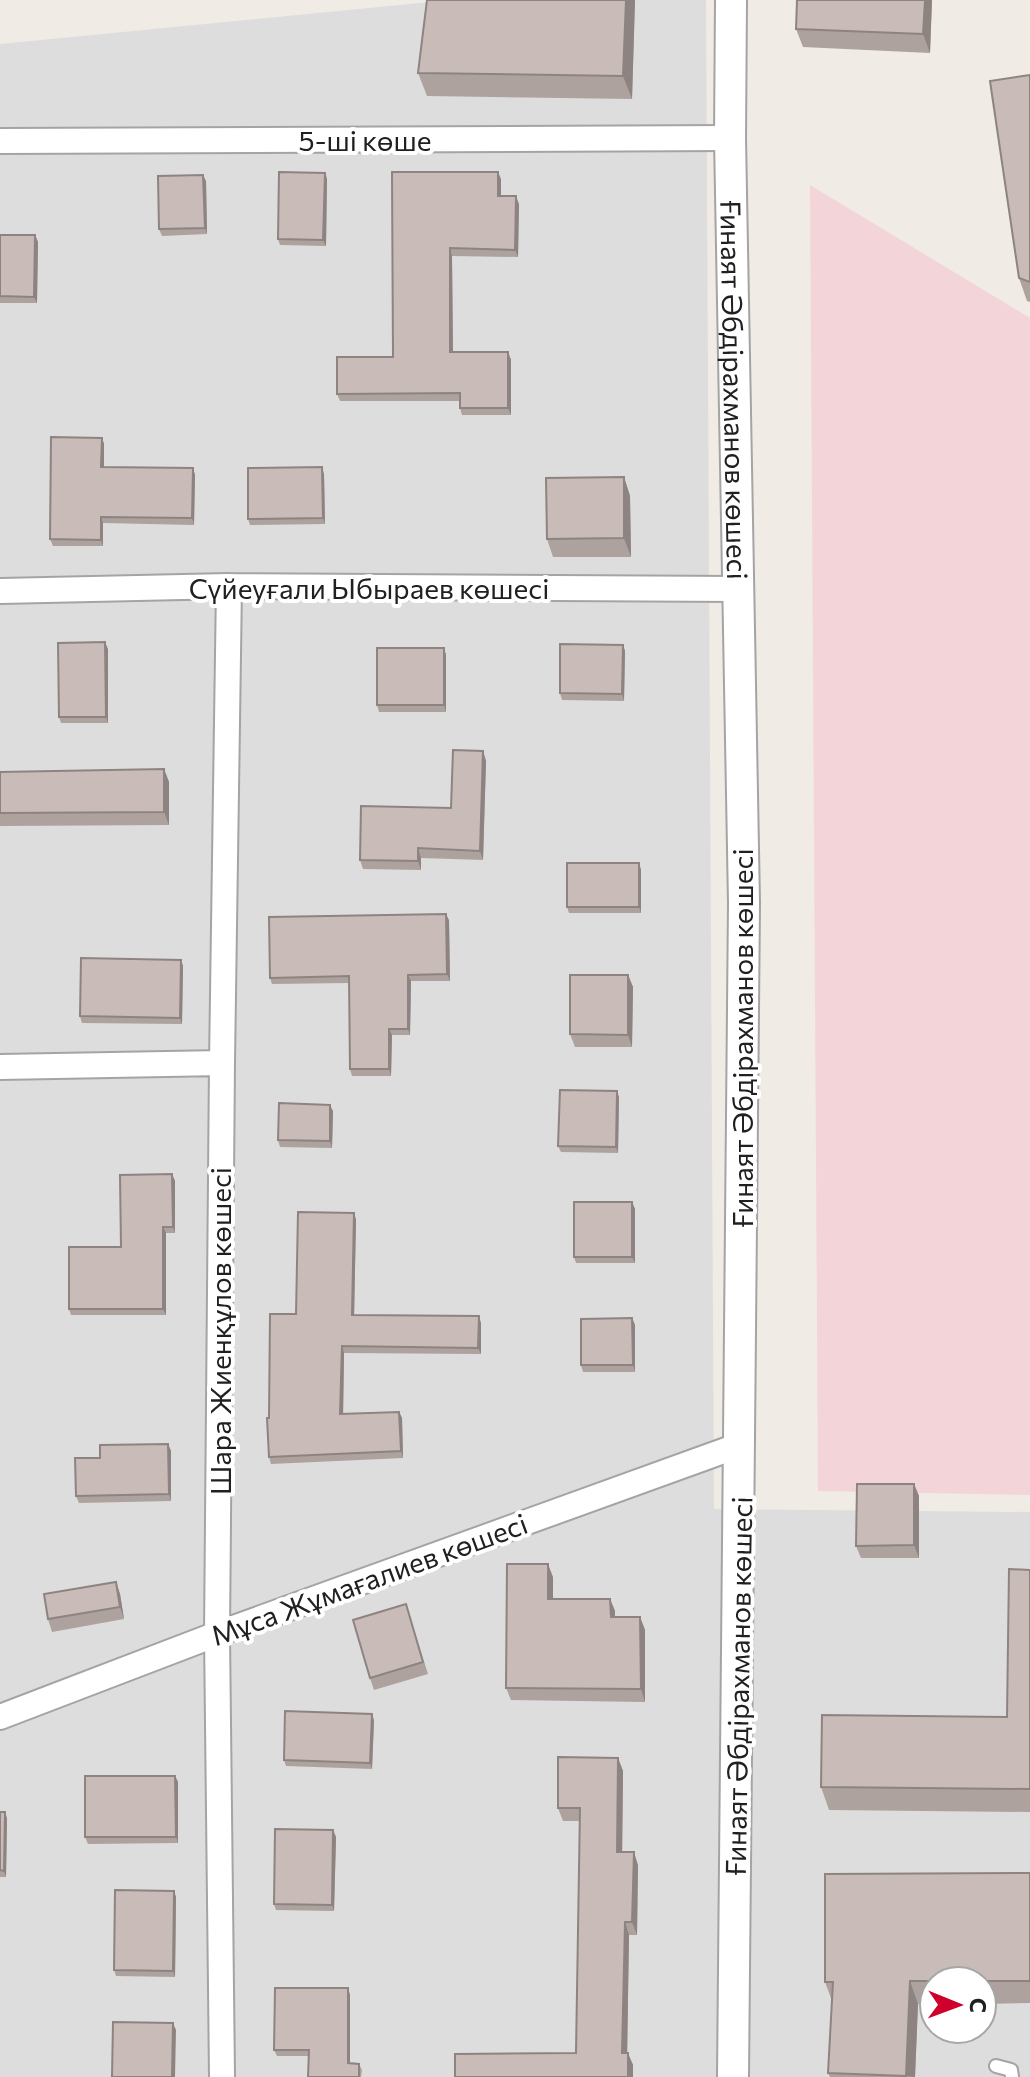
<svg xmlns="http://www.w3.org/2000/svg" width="1030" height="2077" font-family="Commissioner,sans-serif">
	<rect width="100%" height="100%" fill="#f1ebe5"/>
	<path fill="#dedddd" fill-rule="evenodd" d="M450,0H706L714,1509L1030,1512V2077H0V44ZM934,1981H982V2029H934Z"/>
	<path fill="#f3d4d9" d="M810,185L1030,318V1495L818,1491Z"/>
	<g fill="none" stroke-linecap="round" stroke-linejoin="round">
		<defs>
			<path id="service" d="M996,2066L1011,2070L1012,2077"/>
			<path id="minor" d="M0,141L730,138
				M0,591L229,586L738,589
				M0,1067L222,1063
				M0,1717L217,1634L740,1445
				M222,2077L217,1634L222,1063L229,586"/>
			<g id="tertiary">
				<path id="s1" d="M731,0L730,138L744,903L733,2077"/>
			</g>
		</defs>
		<use href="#service" stroke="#a4a4a4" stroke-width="16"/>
		<use href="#minor" stroke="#a4a4a4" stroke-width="28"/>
		<use href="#tertiary" stroke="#a4a4a4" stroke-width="34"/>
		<use href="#service" stroke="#fff" stroke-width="12"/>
		<use href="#minor" stroke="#fff" stroke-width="24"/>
		<use href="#tertiary" stroke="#fff" stroke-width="30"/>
	</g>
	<path fill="#ada29e" d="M427,0H635L632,99L427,96L418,73Z
		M932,0L930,53L803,47L796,29Z
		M1030,75V302L1027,301L1019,278Z
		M392,172L501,179V196L519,204L518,257L452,256L453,352H508L511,360V415H462L460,408V401H340L337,394L393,357Z
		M325,173L327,179L326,246L280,245L278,239Z
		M206,181L207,234L162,236L159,229Z
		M0,235H35L38,242L37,303H0Z
		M102,438L104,444V467L193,468L195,475L194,525L103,523V546H53L50,539Z
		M324,474L325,524L250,525L248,519Z
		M624,477L630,496L631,557H553L547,539Z
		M623,645L625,651L624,701L562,700L560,693Z
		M444,648L446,655V712H379L377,705Z
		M108,649V723H61L59,717Z
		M483,751L486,761L483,860L421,858V870L363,869L360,860L451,808Z
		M164,769L169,782V825L0,826V772Z
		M639,863L641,870V913H569L567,907Z
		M449,920L450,981H411L410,1035H392L391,1076H352L350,1069L349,983L272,984L270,978Z
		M181,960L183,966L182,1024L82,1023L80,1016Z
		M628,975L633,987L632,1047H575L570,1034Z
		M619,1097L618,1153L561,1152L558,1146Z
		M333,1111L332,1148L280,1147L278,1140Z
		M172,1174L175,1181V1233H166V1315H71L69,1309L121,1247Z
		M632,1202L635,1209V1263H576L574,1257Z
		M356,1219L354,1315L481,1323V1354L344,1353L343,1414L399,1412L402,1418L403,1458L271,1464L269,1457V1418L296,1314Z
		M632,1318L635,1325V1372H583L581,1365Z
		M168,1444L171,1451V1501L79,1503L76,1496L100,1458Z
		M914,1484L919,1496V1558H861L856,1546Z
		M1030,1570V1812L829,1810L821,1787L1007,1717Z
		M553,1577V1599H610L615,1611V1617H640L645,1630V1702L511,1700L506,1688Z
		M116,1582L120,1594L124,1619L52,1632L48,1619Z
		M406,1604L428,1674L374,1690L370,1678Z
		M374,1720L372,1769L286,1766L284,1760Z
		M618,1758L623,1771L622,1852L638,1865L637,1935H629L627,2053L633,2065L576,2053L580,1821H563L558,1808Z
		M175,1776L178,1782V1843L88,1844L85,1837Z
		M0,1812L7,1818L6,1877H0Z
		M333,1830L336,1837L334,1911L276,1910L274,1904Z
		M1030,1873V2003L982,2004V1981H934V2004H918L915,2077H830L828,2073L832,2001L825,1982Z
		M174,1891L176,1897L175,1977L116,1976L114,1970Z
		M348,1988L350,1995V2063L359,2064L362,2070L361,2077H308V2056H277L274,2050Z"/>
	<path fill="#8d8481" d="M626,0H635L632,99L623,76Z
		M925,0H932L930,53L923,34Z
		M498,172L501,179V203L498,196Z
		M325,173L327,179L326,246L323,240Z
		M203,175L206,181L207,234L205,228Z
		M516,196L519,204L518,257L515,250Z
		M35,235L38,242L37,303L34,297Z
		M450,248L452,256L453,360L450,352Z
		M508,352L511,360V415L508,408Z
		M102,438L104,444V473L101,467Z
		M322,467L324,474L325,524L323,518Z
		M193,468L195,475L194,525L192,518Z
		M624,477L630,496L631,557L624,538Z
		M101,517L103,523V546L101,540Z
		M105,642L108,649V723L106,717Z
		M623,645L625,651L624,701L622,694Z
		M444,648L446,655V712L444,705Z
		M483,751L486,761L483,860L480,851Z
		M164,769L169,782V825L164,812Z
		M418,848L421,858V870L418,861Z
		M639,863L641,870V913L639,907Z
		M446,914L449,920L450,981L447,974Z
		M181,960L183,966L182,1024L180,1018Z
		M408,975L411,981L410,1035L408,1029Z
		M628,975L633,987L632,1047L628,1035Z
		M389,1029L392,1035L391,1076L389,1069Z
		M617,1091L619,1097L618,1153L616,1147Z
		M330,1105L333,1111L332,1148L330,1141Z
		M172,1174L175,1181V1233L173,1227Z
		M632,1202L635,1209V1263L632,1257Z
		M354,1213L356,1219L354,1321L352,1315Z
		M163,1227L166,1233V1315L163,1309Z
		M479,1316L481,1323V1354L478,1348Z
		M632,1318L635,1325V1372L633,1365Z
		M342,1346L344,1353L343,1421L340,1414Z
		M399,1412L402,1418L403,1458L401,1451Z
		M168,1444L171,1451V1501L169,1494Z
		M914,1484L919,1496V1558L914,1545Z
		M548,1564L553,1577V1612L548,1599Z
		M116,1582L120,1594L124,1619L120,1607Z
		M610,1599L615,1611V1630L611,1617Z
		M640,1617L645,1630V1702L641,1689Z
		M372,1714L374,1720L372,1769L370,1763Z
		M618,1758L623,1771L622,1865L617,1852Z
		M175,1776L178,1782V1843L176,1837Z
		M5,1812L7,1818L6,1877L4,1871Z
		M333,1830L336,1837L334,1911L332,1905Z
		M634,1852L638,1865L637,1935L632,1922Z
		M174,1891L176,1897L175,1977L173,1971Z
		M625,1922L629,1935L627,2065L622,2053Z
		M910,1981L918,2004L915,2077L906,2076Z
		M348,1988L350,1995V2070L348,2063Z
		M173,2023L176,2030L175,2077H172Z
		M628,2053L633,2065V2077H628Z"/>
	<path fill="#c9bcb8" stroke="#8d8481" stroke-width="2" d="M427,0H626L623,76L418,73Z
		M797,0H925L923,34L796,29Z
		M1030,75V282L1019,278L990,81Z
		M279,172L325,173L323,240L278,239Z
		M392,172H498V196H516L515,250L450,248V352H508V408H460V393L337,394V357H393Z
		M203,175L205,228L159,229L158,176Z
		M0,235H35L34,297L0,296Z
		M51,437L102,438L101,467L193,468L192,518L101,517V540L50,539Z
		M322,467L323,518L248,519V468Z
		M624,477V538L547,539L546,478Z
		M105,642L106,717H59L58,643Z
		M560,644L623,645L622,694L560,693Z
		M377,648H444V705H377Z
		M453,750L483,751L480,851L418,848V861L360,860L361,806L451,808Z
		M164,769V812L0,813V772Z
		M567,863H639V907H567Z
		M446,914L447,974L408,975V1029H389V1069H350L349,976L270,978L269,917Z
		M81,958L181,960L180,1018L80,1016Z
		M570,975H628V1035L570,1034Z
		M560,1090L617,1091L616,1147L558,1146Z
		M279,1103L330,1105V1141L278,1140Z
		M172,1174L173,1227H163V1309H69V1247H121L120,1175Z
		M574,1202H632V1257H574Z
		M298,1212L354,1213L352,1315L479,1316L478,1348L342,1346L340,1414L399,1412L401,1451L269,1457L267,1418H269L270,1314H296Z
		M632,1318L633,1365H581V1319Z
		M168,1444L169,1494L76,1496L75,1458H100V1445Z
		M857,1484H914V1545L856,1546Z
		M507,1564H548V1599H610L611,1617H640L641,1689L506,1688Z
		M1009,1569L1030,1570V1789L821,1787L822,1715L1007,1717Z
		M116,1582L120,1607L48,1619L44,1594Z
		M406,1604L423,1662L370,1678L353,1620Z
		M285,1711L372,1714L370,1763L284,1760Z
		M558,1757L618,1758L617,1852H634L632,1922H625L622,2053H628V2077H455V2054L576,2053L580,1808H558Z
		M85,1776H175L176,1837H85Z
		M0,1812H5L4,1871L0,1870Z
		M275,1829L333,1830L332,1905L274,1904Z
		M1030,1873V1981H910L906,2076L828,2073L833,1982H825V1874Z
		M115,1890L174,1891L173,1971L114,1970Z
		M275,1988H348V2063L359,2064V2077H308L309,2050H274Z
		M113,2022L173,2023L172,2077H112Z"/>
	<g text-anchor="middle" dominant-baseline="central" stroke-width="8" stroke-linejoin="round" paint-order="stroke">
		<g font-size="28" fill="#202020" stroke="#fff">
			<text x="365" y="140">5-шi көше</text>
			<text stroke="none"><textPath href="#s1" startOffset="390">Ғинаят Әбдірахманов көшесі</textPath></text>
			<text x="369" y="588">Сүйеуғали Ыбыраев көшесi</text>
			<text transform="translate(742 1038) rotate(-90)">Ғинаят Әбдірахманов көшесі</text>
			<text transform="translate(220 1331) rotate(-90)">Шара Жиенқұлов көшесі</text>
			<text transform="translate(369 1579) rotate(-20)">Мұса Жұмағалиев көшесі</text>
			<text transform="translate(738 1686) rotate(-89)">Ғинаят Әбдірахманов көшесі</text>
		</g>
	</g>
	<g transform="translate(958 2005) rotate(91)"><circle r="38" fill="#ffffff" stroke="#a6a6a6" stroke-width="2"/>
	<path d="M0-6L14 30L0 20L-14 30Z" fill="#cf002b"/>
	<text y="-12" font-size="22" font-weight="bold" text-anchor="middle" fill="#202020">С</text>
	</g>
</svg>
